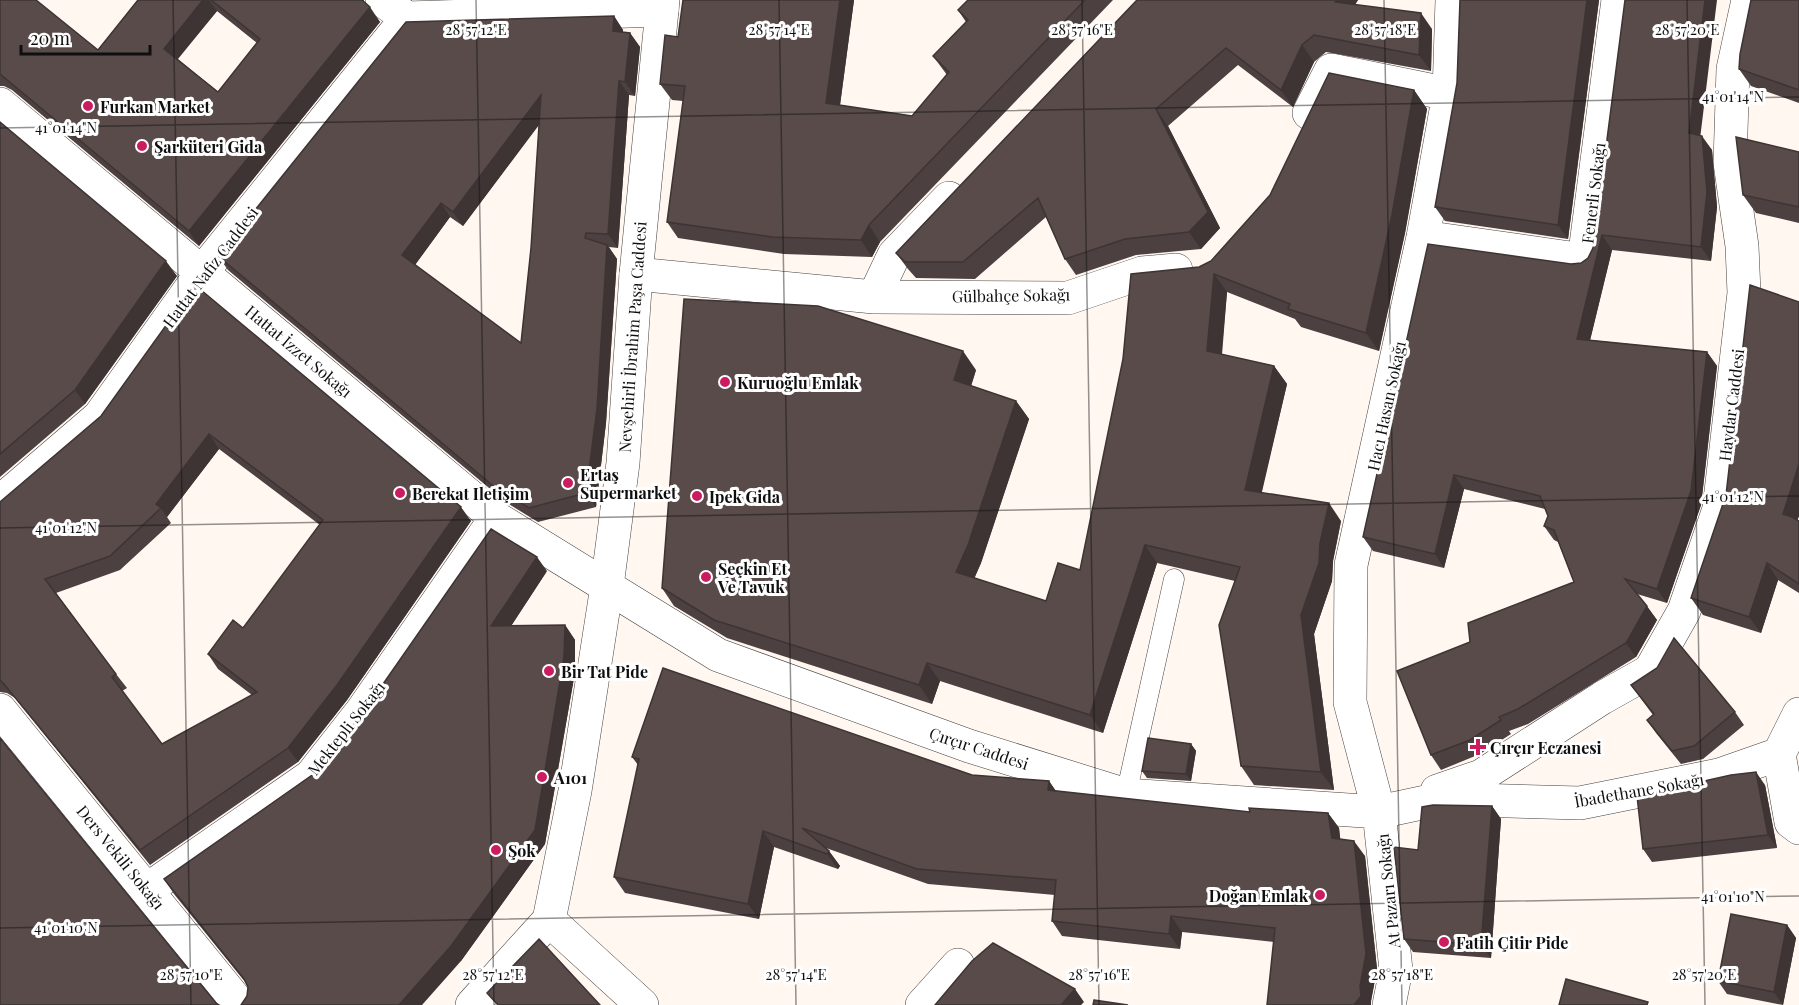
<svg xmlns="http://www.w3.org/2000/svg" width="1799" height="1005" font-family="'Playfair Display',serif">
	<rect width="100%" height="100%" fill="#fff7f0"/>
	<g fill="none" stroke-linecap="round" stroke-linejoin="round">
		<defs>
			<path id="service" d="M1126,795L1174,579"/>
			<path id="minor" d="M382,0L407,18L662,10
				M0,104L496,518L718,655L969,746L1126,795L1379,812L1440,799L1580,803L1719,775L1779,754L1799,714
				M1309,113L1331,70L1449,94
				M1423,237L1584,260L1618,0
				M636,274L874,297L1068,298L1142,273L1176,270
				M874,297L894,255L949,198
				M0,502L99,417L203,271L407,18
				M0,710L240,1005
				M1779,754L1791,822L1799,828
				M1437,791L1481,776L1602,698L1650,671L1684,611L1719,509L1744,293L1742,246L1730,163L1733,69L1748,0
				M148,889L311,776L362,711L496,518
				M549,920L642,1005
				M922,1005L958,965
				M1389,1005L1396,970L1379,812L1350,702L1351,565L1423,237L1449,94L1452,0"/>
			<path id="tertiary" d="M472,1005L549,920L575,791L607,586L623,463L636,274L663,0"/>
		</defs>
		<use href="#service" stroke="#424242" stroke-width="21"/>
		<use href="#minor" stroke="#424242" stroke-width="34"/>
		<use href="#tertiary" stroke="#424242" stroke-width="34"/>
		<use href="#service" stroke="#fff" stroke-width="20"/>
		<use href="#minor" stroke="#fff" stroke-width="33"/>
		<use href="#tertiary" stroke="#fff" stroke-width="33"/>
	</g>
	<path fill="#4c4040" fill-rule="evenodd" d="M0,0L98,50L138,0H364V2L380,22L199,246L12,90L4,86H0ZM217,11L257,43L218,92L178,59Z
		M854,0L840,105L912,116L947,75L933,56L966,22L958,10L968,0H1113L880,242L872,257L784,254L678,238L667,222L683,101L672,100L660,84Z
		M1137,0H1358L1355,4L1432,29L1431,71L1326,52L1314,62L1293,107L1238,65L1168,126L1220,228L1201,249L1136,255L1076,275L1065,259L1046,217L975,279L916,278L908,269L896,253Z
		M1460,0H1599L1568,239L1445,221L1435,207L1457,83Z
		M1625,0L1700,136L1712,150L1717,207L1711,261L1612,250L1590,340L1707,352L1717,366L1701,505L1667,603L1637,594L1657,620L1636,657L1528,724L1509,731L1511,734L1480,754L1441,770L1431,755L1470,642L1574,582L1558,542L1554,540L1544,526L1548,516L1545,509L1464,489L1444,568L1373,551L1363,537L1571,264L1581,263L1588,258L1593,248Z
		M1799,0V103L1751,86L1739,69Z
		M614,16L623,30V32L630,33L640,47L635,96L629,95L618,248L609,247L617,259L606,423L596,507L538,522L507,503L228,270L218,256ZM539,124L531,248L521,343L415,265L450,217L463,226Z
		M1414,90L1427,109L1405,233L1379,351L1301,327L1295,319L1227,292L1222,355L1274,366L1287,384L1261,493L1341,521L1333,561L1332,581L1314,634L1334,790L1254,785L1241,766L1235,581L1157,563L1103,733L940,681L932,704L727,638L674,606L662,588L976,370L971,386L1016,401L1029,419L981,563L974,578L1046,601L1080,570L1199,267L1211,261Z
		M0,122L177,276L85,404L0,477Z
		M1799,152V223L1756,213L1743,195Z
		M195,285L471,521L347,700L298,762L150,865L15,698L7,693L0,692V502L101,416ZM219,449L320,525L243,628L208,654L218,669L252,695L162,744L122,691L127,688L116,674L56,593L120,570L171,523L167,517Z
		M1799,302V516L1797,520L1799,521V593L1778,580L1761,633L1703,615L1691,598Z
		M547,571L511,626L565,625L575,640V672L545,844L461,961L247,996L248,987L246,983L174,894L164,879L315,773Z
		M1631,685L1735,712L1744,725L1703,759L1681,764L1656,733L1647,720L1653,715Z
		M1191,744L1196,751L1191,781L1147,778L1142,771Z
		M632,757L972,775L1049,781L1056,791L1250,812L1328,813L1339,828L1340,839L1365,856L1377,969L1371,1001V1005H1267L1274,942L1182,932L1180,949L1062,936L1052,921L1055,895L928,884L826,848L829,851L840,866L838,869L774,847L759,919L625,893L614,877L638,765Z
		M1765,785L1777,848L1652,862L1643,849Z
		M1492,806L1501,819L1491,958L1413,952L1404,939L1418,850Z
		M1787,925L1796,938L1783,1005L1727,994L1718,981Z"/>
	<path fill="#3e3434" d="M203,0H209L217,11L174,63L164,49Z
		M840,0H854L838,120L826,103Z
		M1336,0H1358L1347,18L1335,2Z
		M1587,0H1599L1568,239L1558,225Z
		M1705,0H1717L1699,147L1689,133Z
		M370,7L380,22L199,246L189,231Z
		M1421,13L1432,29L1431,71L1419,55Z
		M614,16L623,30L622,45L613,31Z
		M630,33L640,47L635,96L625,82Z
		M1302,45L1314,62L1293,107L1281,90Z
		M619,81L629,95L618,248L608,234Z
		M1414,90L1427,109L1405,233L1379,351L1366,333Z
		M541,95L551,109L463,226L453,212Z
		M1156,109L1168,126L1220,228L1201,249L1189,232Z
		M1702,136L1712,150L1717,207L1711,261L1701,247Z
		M441,203L450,217L412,269L402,255Z
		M869,225L880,242L872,257L861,240Z
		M1602,235L1612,250L1587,353L1577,339Z
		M607,245L617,259L606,423L596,507L586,493Z
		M166,261L177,276L85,404L75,390Z
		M1214,274L1227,292L1220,370L1207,351Z
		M963,351L976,370L967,399L954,380Z
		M1707,352L1717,366L1701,505L1667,603L1657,589Z
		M1274,366L1287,384L1258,509L1245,490Z
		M1016,401L1029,419L981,563L969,591L956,572Z
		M209,434L219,449L167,517L161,508L156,504Z
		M1799,464V516L1794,530L1783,514Z
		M1454,475L1464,489L1444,568L1435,554Z
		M1329,503L1341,521L1333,561L1332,581L1314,634L1334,790L1321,772L1301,615L1320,543Z
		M461,507L471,521L347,700L298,762L288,748Z
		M1145,545L1157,563L1103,733L1090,715Z
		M537,557L547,571L502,640L491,626Z
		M1767,563L1778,580L1761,633L1749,617Z
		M1647,606L1657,620L1636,657L1626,643Z
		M565,625L575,640V672L545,844L461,961L422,1005H399Z
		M927,663L940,681L932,704L919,685Z
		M1191,744L1196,751L1191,781L1186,774Z
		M1756,772L1765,785L1777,848L1768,835Z
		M1049,781L1059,796L1048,790Z
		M1492,806L1501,819L1491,958L1481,945Z
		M1328,813L1339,828L1342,853L1332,838Z
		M763,831L774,847L759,919L748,904Z
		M1354,841L1365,856L1377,969L1371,1001V1005H1354L1360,986Z
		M829,851L840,866L838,869L827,854Z
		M1171,916L1182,932L1180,949L1169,934Z
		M1787,925L1796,938L1783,1005L1774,992Z
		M1075,989L1084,1002L1081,1005H1061Z"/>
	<path fill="#584b4a" stroke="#3e3434" stroke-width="1.5" fill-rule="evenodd" d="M0,0H36L98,50L138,0H203L164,49L218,92L260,39L211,0H362L370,7L189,231L0,74Z
		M683,0H840L826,103L912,116L949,72L933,56L968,20L958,10L968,0H1085L869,225L861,240L772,237L667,222L685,86L660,84L665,35L678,37Z
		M1137,0H1336L1335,2L1421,13L1419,55L1314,35L1302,45L1281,90L1226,48L1156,109L1208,212L1189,232L1125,239L1065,259L1038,198L963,262H905L896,253Z
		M1460,0H1587L1558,225L1435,207L1457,83Z
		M1625,0H1705L1689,133L1702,136L1707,192L1701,247L1602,235L1577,339L1707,352L1691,491L1657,589L1625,579L1647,606L1626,643L1518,709L1499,717L1501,720L1470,740L1431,755L1397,671L1470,642L1468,623L1574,582L1554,530L1544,526L1548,516L1540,496L1454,475L1435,554L1363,537L1428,244L1571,264L1581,263L1588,258L1593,248Z
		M1751,0H1799V90L1739,69L1740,54Z
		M614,16L613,31L630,33L625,82L619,81L608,234L586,233L585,238L607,245L597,409L586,493L529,508L497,489L218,256L406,22ZM541,95L531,248L521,343L402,255L441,203L453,212Z
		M1329,73L1414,90L1392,215L1366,333L1288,309L1290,304L1214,274L1207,351L1274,366L1245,490L1329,503L1320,543L1319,563L1301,615L1321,772L1241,766L1219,625L1240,567L1145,545L1090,715L927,663L919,685L714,620L662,588L684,299L818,306L963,351L954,380L1016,401L968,545L956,572L1046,601L1058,563L1080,570L1123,359L1131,274L1199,267L1211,261L1270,195Z
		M0,122L166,261L75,390L0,454Z
		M1736,137L1799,152V207L1743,195Z
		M195,285L461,507L337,685L288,748L140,850L4,684L0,680V502L101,416ZM209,434L323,520L243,628L233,620L208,654L257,692L162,744L112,677L116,674L45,579L110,556L161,508L156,504Z
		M1750,285L1799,302V464L1783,514L1792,517L1799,521V584L1767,563L1749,617L1691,598L1726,495Z
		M491,529L537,557L491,626L565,625L564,657L535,830L451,946L399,1005H241L247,996L248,987L244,979L164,879L315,773L367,707Z
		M1674,638L1735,712L1694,746L1672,751L1647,720L1654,714L1631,685L1657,668Z
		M663,668L972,775L1049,781L1048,790L1250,812L1249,808L1328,813L1332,838L1354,841L1366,954L1360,986L1361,996L1354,1005H1267L1275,928L1171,916L1169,934L1052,921L1056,880L917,869L802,828L829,851L827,854L763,831L748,904L614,877L639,759L632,757Z
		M0,738L216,1003L219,1005H0Z
		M1148,738L1191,744L1186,774L1142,771Z
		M1756,772L1768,835L1643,849L1637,796L1731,775Z
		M1433,805L1492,806L1481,945L1404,939L1394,847L1418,850L1422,807Z
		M1731,914L1787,925L1774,992L1718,981Z
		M539,939L600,1005H498L487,993Z
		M993,943L1075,989L1061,1005H935L972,961Z
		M1566,979L1648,1002L1647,1005H1559Z
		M1094,1000L1128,1005H1093Z"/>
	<path fill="none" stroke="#0f0f0f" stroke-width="1.5" stroke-opacity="0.45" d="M173,0L191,1005M476,0L494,1005M779,0L796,1005M1082,0L1099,1005M1384,0L1402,1005M1687,0L1705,1005M0,128L1799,97M0,528L1799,496M0,928L1799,896"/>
	<g fill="#ca1c5e" stroke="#fff" stroke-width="2">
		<circle cx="88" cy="106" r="6"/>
		<circle cx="142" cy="146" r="6"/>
		<circle cx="725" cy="382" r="6"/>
		<circle cx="568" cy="483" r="6"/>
		<circle cx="400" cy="493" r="6"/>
		<circle cx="697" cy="496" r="6"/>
		<circle cx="706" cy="577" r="6"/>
		<circle cx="549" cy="671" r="6"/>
		<path d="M1475 738h6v6h6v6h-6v6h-6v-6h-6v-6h6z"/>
		<circle cx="542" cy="777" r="6"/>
		<circle cx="496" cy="850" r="6"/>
		<circle cx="1320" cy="895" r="6"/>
		<circle cx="1444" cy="942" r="6"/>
	</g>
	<g text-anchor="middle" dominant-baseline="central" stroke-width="6" stroke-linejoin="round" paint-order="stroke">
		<g font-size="16" font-weight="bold" fill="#0f0f0f" stroke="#fff" text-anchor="start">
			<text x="100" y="106">Furkan Market</text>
			<text x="154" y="146">Şarküteri Gida</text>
			<text x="737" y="382">Kuruoğlu Emlak</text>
			<text x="580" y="474">Ertaş<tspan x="580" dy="18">Supermarket</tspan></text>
			<text x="412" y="493">Berekat Iletişim</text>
			<text x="709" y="496">Ipek Gida</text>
			<text x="718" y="568">Seçkin Et<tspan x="718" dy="18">Ve Tavuk</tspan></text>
			<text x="561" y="671">Bir Tat Pide</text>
			<text x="1490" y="747">Çırçır Eczanesi</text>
			<text x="554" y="777">A101</text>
			<text x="508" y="850">Şok</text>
			<text x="1308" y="895" text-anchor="end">Doğan Emlak</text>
			<text x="1456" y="942">Fatih Çitir Pide</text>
		</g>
		<g font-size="16" fill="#0f0f0f" stroke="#fff">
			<text transform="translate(1593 193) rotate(-83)">Fenerli Sokağı</text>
			<text transform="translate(210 267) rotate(-53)">Hattat Nafiz Caddesi</text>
			<text transform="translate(1011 295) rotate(-1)">Gülbahçe Sokağı</text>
			<text transform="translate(632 337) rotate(-86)">Nevşehirli İbrahim Paşa Caddesi</text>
			<text transform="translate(299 351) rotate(40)">Hattat İzzet Sokağı</text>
			<text transform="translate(1731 405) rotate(-83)">Haydar Caddesi</text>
			<text transform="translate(1386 406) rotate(-78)">Hacı Hasan Sokağı</text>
			<text transform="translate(346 728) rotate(-52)">Mektepli Sokağı</text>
			<text transform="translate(979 748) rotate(18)">Çırçır Caddesi</text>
			<text transform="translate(1639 790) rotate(-10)">İbadethane Sokağı</text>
			<text transform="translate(121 857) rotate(51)">Ders Vekili Sokağı</text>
			<text transform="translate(1388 891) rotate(-96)">At Pazarı Sokağı</text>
		</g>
	</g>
	<g font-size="15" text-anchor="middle" fill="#0f0f0f" stroke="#fff" stroke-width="6" stroke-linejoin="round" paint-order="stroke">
		<text x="476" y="35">28°57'12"E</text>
		<text x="779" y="35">28°57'14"E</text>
		<text x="1082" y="35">28°57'16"E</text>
		<text x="1385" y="35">28°57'18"E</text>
		<text x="1687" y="35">28°57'20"E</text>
		<text x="1733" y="102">41°01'14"N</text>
		<text x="66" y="133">41°01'14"N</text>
		<text x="1733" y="502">41°01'12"N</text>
		<text x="66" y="533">41°01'12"N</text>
		<text x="1733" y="902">41°01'10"N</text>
		<text x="66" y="933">41°01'10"N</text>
		<text x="191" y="980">28°57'10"E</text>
		<text x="493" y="980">28°57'12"E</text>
		<text x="796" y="980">28°57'14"E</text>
		<text x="1099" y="980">28°57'16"E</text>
		<text x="1402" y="980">28°57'18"E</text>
		<text x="1704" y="980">28°57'20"E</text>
	</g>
	<path d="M21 45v9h129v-9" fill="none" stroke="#0f0f0f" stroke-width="3"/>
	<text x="30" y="45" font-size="18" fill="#0f0f0f" stroke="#ffffff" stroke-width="4.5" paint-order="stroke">20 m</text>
</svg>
